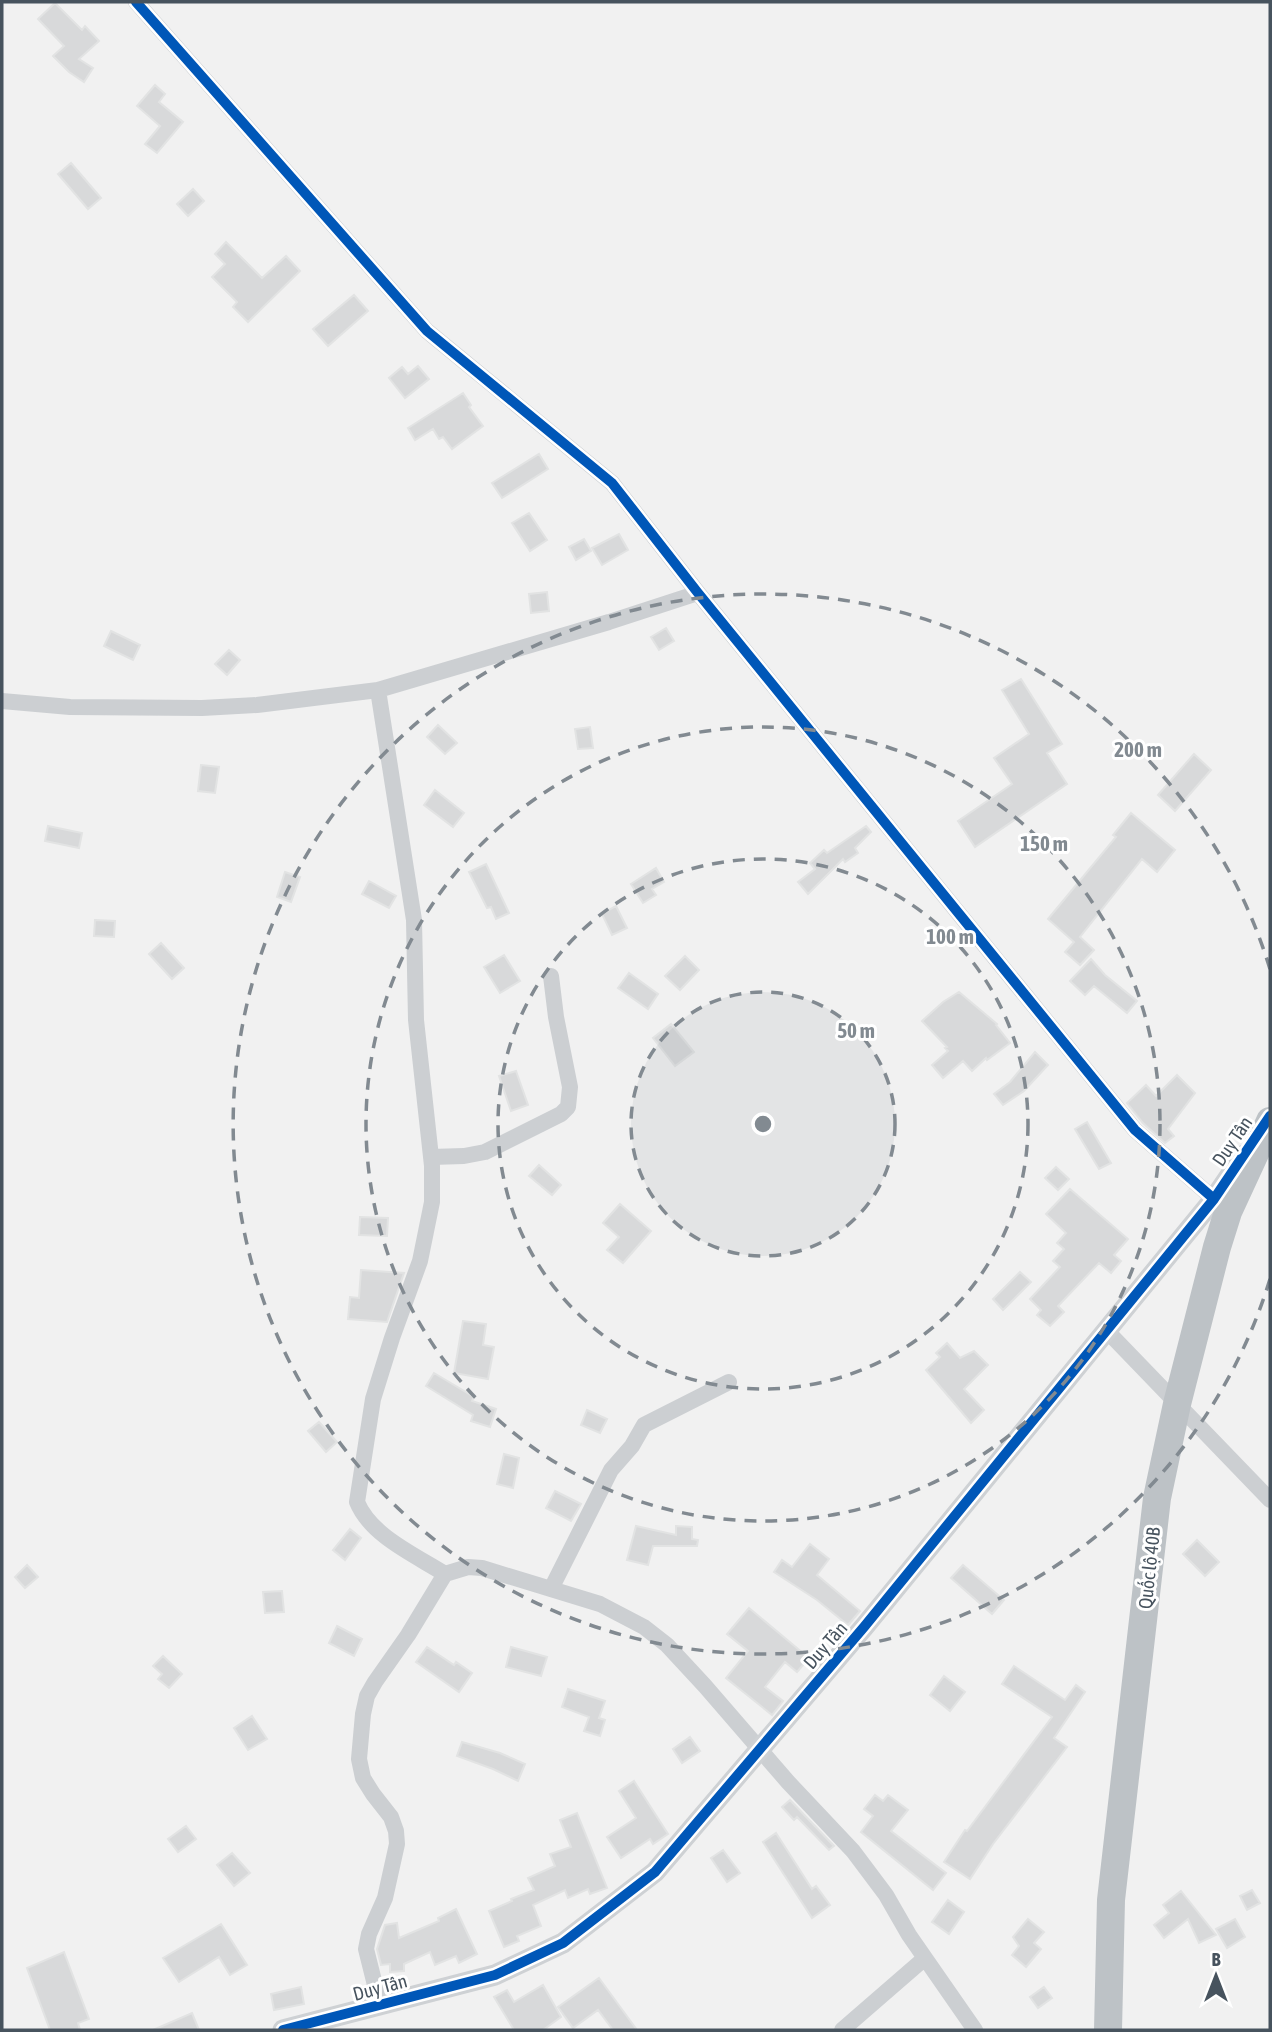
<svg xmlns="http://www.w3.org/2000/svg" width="1272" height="2032" font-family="'Asap Condensed',sans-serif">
	<rect width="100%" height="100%" fill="#f1f1f1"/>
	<path fill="#d8d9da" stroke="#e2e3e3" stroke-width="2" d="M55,3L82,30L85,26L99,41L79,59L93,68L84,82L69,72L53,56L64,46L38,19Z
		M155,85L165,94L159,102L183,122L157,153L145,144L160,126L137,106Z
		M71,163L101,198L88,209L58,174Z
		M193,189L204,201L188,216L177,204Z
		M226,242L262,278L286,256L300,271L248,322L233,307L237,302L212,277L225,264L215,254Z
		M354,295L368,311L328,346L313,329Z
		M418,366L429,379L405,398L389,378L402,367L408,374Z
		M463,393L471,405L469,407L483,426L452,449L443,437L439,439L433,429L415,440L408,428Z
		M539,454L548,469L502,498L492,483Z
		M529,513L547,540L530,551L512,523Z
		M619,534L628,550L602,565L592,548Z
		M584,539L591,551L576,560L569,547Z
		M547,592L549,611L531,613L529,594Z
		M666,628L674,641L659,650L651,637Z
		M111,631L140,645L133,660L104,646Z
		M229,650L240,660L227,675L215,664Z
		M1021,679L1062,744L1047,753L1067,784L975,847L958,821L1012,784L994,758L1029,734L1002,690Z
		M438,725L457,743L445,754L427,737Z
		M590,727L593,748L578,749L575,729Z
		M1194,754L1211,770L1175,811L1158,795Z
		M201,765L219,767L215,793L198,791Z
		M435,790L464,813L453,827L424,805Z
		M1131,813L1175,850L1157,872L1142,859L1080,937L1094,950L1080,965L1065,952L1074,942L1048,919L1116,837L1113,835Z
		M48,826L82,833L79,848L45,841Z
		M866,826L871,832L855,848L858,853L845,862L843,859L808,894L798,882L815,869L810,863L824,850L827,853Z
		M486,864L509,913L496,919L491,907L487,908L469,872Z
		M656,868L664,882L652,889L656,895L643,903L631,884Z
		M285,872L300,877L291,902L277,897Z
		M369,881L396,896L389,908L362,894Z
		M616,906L627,928L612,935L602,914Z
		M95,920L115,921L114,937L94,936Z
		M161,943L184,968L172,979L149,954Z
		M504,955L520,981L500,993L484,967Z
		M685,956L699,970L680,990L665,976Z
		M1091,959L1105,975L1137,1001L1127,1013L1094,986L1085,995L1070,981Z
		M629,973L658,994L648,1009L618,988Z
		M959,992L997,1024L996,1025L1010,1043L987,1060L986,1058L972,1071L963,1061L943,1078L932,1065L948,1051L945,1048L947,1047L922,1021L943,1002Z
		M671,1024L694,1052L675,1066L653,1038Z
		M1035,1052L1048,1065L1024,1091L1003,1105L994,1094L1010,1082Z
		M516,1071L528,1105L511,1111L499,1076Z
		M1177,1075L1195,1093L1168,1129L1174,1136L1165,1143L1143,1123L1127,1103L1146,1085L1156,1096Z
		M1087,1122L1111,1163L1099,1169L1075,1129Z
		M539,1165L561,1185L552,1195L529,1176Z
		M1056,1167L1069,1179L1058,1190L1045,1178Z
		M1070,1189L1128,1239L1114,1255L1121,1261L1111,1273L1099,1263L1058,1306L1064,1312L1050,1326L1037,1315L1041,1310L1030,1299L1060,1267L1053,1261L1064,1249L1057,1243L1066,1233L1046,1214Z
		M620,1204L651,1231L623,1263L607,1250L619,1237L603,1223Z
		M360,1217L388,1218L387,1236L359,1235Z
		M361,1270L404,1273L387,1322L348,1319L350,1297L359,1298Z
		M1020,1272L1031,1282L1003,1310L993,1299Z
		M463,1321L486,1324L483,1345L494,1347L488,1379L454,1373Z
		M947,1343L960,1358L974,1351L988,1365L964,1389L984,1410L971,1423L926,1370L940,1357L936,1353Z
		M434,1373L474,1397L472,1401L496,1409L490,1427L471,1421L473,1415L426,1386Z
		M587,1410L607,1419L600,1433L581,1425Z
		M319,1422L337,1442L326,1452L308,1431Z
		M504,1454L519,1458L513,1488L497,1484Z
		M555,1491L581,1504L571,1521L546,1508Z
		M636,1526L676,1535V1526L692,1527V1539L698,1540L697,1546H653L648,1565L627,1560Z
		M350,1529L361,1538L345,1560L333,1550Z
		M1197,1540L1219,1562L1205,1576L1183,1554Z
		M810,1544L829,1559L817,1575L860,1611L848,1625L817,1600L774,1572L782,1560L792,1567Z
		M27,1565L38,1577L25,1588L15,1577Z
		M963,1565L1004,1600L992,1614L951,1578Z
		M282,1591L284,1612L265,1613L263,1592Z
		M749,1608L809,1658L797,1672L785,1662L765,1687L783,1701L772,1715L726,1678L748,1651L727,1634Z
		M337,1626L362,1639L354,1656L329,1643Z
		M427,1647L454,1665L456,1662L472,1673L459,1692L416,1662Z
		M511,1647L547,1657L541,1676L506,1667Z
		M163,1656L182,1674L169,1688L158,1679L162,1674L153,1666Z
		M1014,1666L1065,1700L1076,1685L1085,1692L1054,1738L1067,1747L993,1844L970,1879L944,1862L965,1830L967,1831L1052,1717L1002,1684Z
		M944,1676L965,1692L950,1711L930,1695Z
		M568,1689L605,1701L599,1718L605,1720L600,1736L584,1731L589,1717L562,1707Z
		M252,1716L267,1739L248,1750L234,1728Z
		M690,1737L700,1751L682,1763L673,1749Z
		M462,1742L500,1753L525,1764L518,1781L493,1769L457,1756Z
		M634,1781L668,1834L653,1844L650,1839L621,1858L607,1837L636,1818L619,1791Z
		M875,1795L883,1801L888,1795L908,1810L891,1831L946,1873L933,1890L861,1832L873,1816L864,1809Z
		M790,1800L834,1846L829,1850L797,1817L794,1820L782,1807Z
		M577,1813L607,1888L590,1894L588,1889L568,1898L565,1890L533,1905L541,1926L517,1936L519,1941L504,1947L489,1911L512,1901L511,1899L534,1890L528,1878L555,1866L550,1854L571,1847L560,1820Z
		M186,1826L196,1839L178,1852L168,1839Z
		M776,1833L812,1889L816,1886L830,1905L812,1918L763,1842Z
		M723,1850L740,1873L727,1882L711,1858Z
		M232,1853L250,1873L234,1886L217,1865Z
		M1252,1890L1260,1903L1247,1910L1240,1896Z
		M1181,1891L1197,1911L1216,1935L1199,1943L1188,1919L1164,1938L1154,1925L1169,1913L1163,1905Z
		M948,1900L964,1912L949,1934L932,1922Z
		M456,1909L477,1954L459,1963L456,1956L435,1965L430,1952L404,1964V1971L390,1972V1964L381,1965L377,1949L385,1925L397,1923L399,1938L439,1921L438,1918Z
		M1028,1919L1044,1932L1034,1943L1041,1949L1026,1967L1012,1955L1019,1946L1013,1937Z
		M1235,1919L1245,1937L1227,1948L1216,1929Z
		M221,1924L247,1965L230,1975L219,1957L179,1982L163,1958Z
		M64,1952L89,2019L78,2023L80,2030H50L27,1968Z
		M599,1978L637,2030H613L598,2010L573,2028L558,2007Z
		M543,1985L561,2017L543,2030H514L494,1997L507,1990L514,2002Z
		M301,1987L304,2004L274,2010L271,1994Z
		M1044,1987L1052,1998L1038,2008L1030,1997Z
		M192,2013L199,2030H153Z"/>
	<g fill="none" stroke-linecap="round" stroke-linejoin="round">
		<path stroke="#cccfd2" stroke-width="16" d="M136,2L427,331L612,483L698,593L1135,1130L1214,1199
			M378,690L414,920L416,1020L432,1166V1202L420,1261L392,1338L373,1399L357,1502C371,1536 415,1555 445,1574
			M2,701L70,707L202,708L257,705L378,690L609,622L698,593
			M431,1157L464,1156L485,1152L561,1114L568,1107L570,1087L556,1017L551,976
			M1107,1331L1270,1500
			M551,1589L611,1470L632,1446L644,1425L729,1382
			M380,2005L366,1949L369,1934L385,1898L397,1844L396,1831L391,1817L373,1794L363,1778L359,1759L363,1714L367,1696L375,1682L408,1635L445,1574L468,1567L482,1568L600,1604L644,1627L667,1645L705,1686L788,1782L853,1851L886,1895L909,1935L975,2030
			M842,2030L925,1958"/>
		<path stroke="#ced1d4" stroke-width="21" d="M283,2030L495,1975L563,1943L655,1872L864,1627L1214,1199L1244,1155"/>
		<path stroke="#bdc2c6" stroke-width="28" d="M1108,2030L1111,1900L1157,1498L1177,1404L1217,1247L1228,1212L1270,1121"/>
		<defs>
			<path id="cycleway" d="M136,2L427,331L612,483L698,593L1135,1130L1214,1199
				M283,2030L495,1975L563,1943L655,1872L864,1627L1214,1199L1270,1116"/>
		</defs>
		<use href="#cycleway" stroke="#fff" stroke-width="15"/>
		<use href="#cycleway" stroke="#0057b8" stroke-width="10"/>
	</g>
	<circle cx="763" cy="1124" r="132" fill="#828a91" fill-opacity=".12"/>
	<g fill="none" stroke="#828a91" stroke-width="3.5" stroke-dasharray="12 9">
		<circle cx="763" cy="1124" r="132"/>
		<circle cx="763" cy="1124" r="265"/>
		<circle cx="763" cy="1124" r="397"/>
		<path d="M1270 1279A530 530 0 1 1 1270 969"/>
	</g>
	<g text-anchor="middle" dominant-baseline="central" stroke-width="6" stroke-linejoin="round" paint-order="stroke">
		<g font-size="19" fill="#47535e" stroke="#fff">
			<text transform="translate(1232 1141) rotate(-56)">Duy Tân</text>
			<text transform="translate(1149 1568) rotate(-84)">Quốc lộ 40B</text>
			<text transform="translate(825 1645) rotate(-49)">Duy Tân</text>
			<text transform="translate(380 1987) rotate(-15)">Duy Tân</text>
		</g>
	</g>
	<circle cx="763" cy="1124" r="10" fill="#828a91" stroke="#fff" stroke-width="3.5"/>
	<g font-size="21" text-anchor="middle" font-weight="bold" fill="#828a91" stroke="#fff" stroke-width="6" stroke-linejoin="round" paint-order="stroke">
		<text x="1138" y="757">200 m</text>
		<text x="1044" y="851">150 m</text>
		<text x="950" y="944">100 m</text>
		<text x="856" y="1038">50 m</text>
	</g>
	<rect width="1272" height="2032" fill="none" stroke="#47535e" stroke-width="7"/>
	<g transform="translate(1216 1976)" stroke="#ffffff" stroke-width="5" paint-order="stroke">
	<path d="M0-5L12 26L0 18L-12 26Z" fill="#47535e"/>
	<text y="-10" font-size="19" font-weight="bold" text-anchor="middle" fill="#47535e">B</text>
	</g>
</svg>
